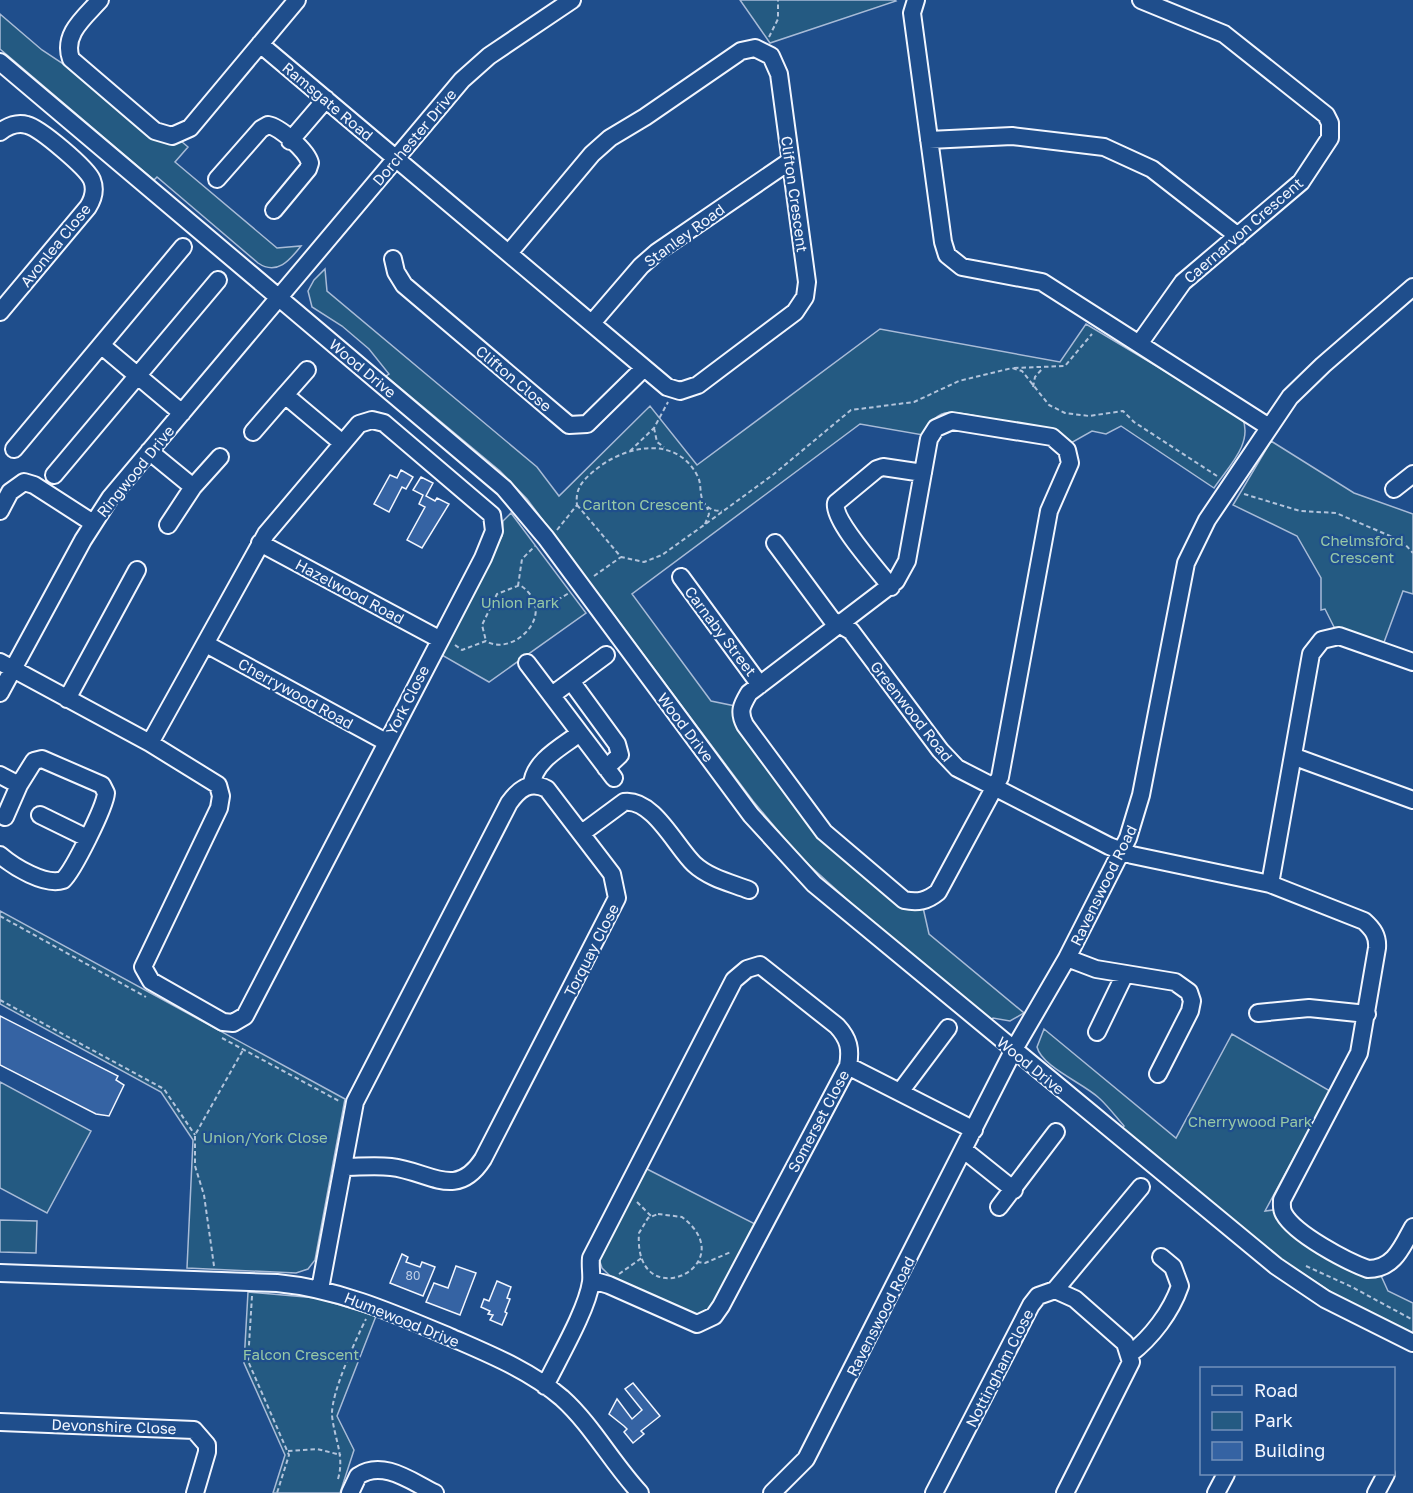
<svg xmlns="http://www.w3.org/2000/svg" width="1413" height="1493" font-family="'Golos Text',sans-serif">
	<rect width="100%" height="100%" fill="#1f4e8c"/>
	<path fill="#245a82" stroke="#a8bbd7" stroke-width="1.5" d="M740,0H895L896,1L770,43Z
		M0,14L42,50L71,69L156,140L169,143L181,141L188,147L175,162L277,248L301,246C290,260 277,276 258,263L157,177L154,180L0,49Z
		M325,269L327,291L537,467L559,496L650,406L697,465L880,329L1060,362L1086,324L1242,417C1254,443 1228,467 1214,488L1121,426L1106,434L1092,431L1071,443C1045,436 968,409 945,413C934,416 928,426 923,435L860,424L632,594L711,701L740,707L824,833L922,903L929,934L1024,1013L1010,1021L993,1018L991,1021L862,913L799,856L753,801L527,499L500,471L386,376L389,374L369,349L342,326L312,307L308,291L314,280Z
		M1271,441L1354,493L1413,514V594L1403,591L1383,645L1334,627L1325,609L1321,610V578L1297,536L1233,505Z
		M511,513L586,613L489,682L440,654L502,536L503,521Z
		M0,911L345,1099L315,1260L308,1269L296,1273L187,1268L193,1140L161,1092L0,1004Z
		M1044,1029L1176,1138L1232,1034L1330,1091L1265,1211L1281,1209L1284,1216L1378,1269L1388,1291L1413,1303V1335L1343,1300L1270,1252L1122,1129L1124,1126C1116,1117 1108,1106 1099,1098C1083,1083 1042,1067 1037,1047Z
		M0,1082L91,1131L47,1213L0,1188Z
		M643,1167L757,1225L709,1314L689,1317L609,1275L602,1268L599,1259Z
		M0,1220L37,1221L36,1253L0,1252Z
		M248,1292L317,1298L376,1316L337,1416L354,1450L340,1493H273L285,1455L244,1363Z"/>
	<path fill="#3563a3" stroke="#f2f6ff" stroke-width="1.5" d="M401,470L413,477L406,489L402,487L389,512L374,504L390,475L397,478Z
		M421,477L433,483L426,496L435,501L437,498L449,504L422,548L407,540L425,507L419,504L423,495L413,490Z
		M0,1016L118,1076L116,1080L124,1085L109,1116L96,1114L0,1065Z
		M402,1254L408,1257L406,1262L420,1267L422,1262L435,1267L423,1296L390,1283Z
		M456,1266L476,1273L460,1315L426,1302L434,1283L448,1288Z
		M497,1281L511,1287L507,1298L510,1299L505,1312L507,1313L502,1325L490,1320L493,1315L488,1314L490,1311L481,1307L484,1299L489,1301Z
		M633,1383L660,1416L641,1431L644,1434L633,1443L624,1432L627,1429L624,1426L609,1414L617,1399L632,1419L642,1410L625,1389Z"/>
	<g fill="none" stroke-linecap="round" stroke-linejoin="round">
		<defs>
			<path id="minor" d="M100,0C85,17 62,34 71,59L155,131L172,136L190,128L297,0
				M916,0L912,13L943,242L947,255L962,267L1042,282L1269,427
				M260,44L667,387L680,391L698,385L795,312L805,297L807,282L779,74L771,56L755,48L741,51L645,117L610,138L592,154L509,253
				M0,62L504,488L546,538L751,815L814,884L1276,1266L1325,1299L1413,1343
				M0,132C8,126 17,122 27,125C40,128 87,168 92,180C96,190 93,199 88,207L0,312
				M929,140L1012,136L1104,147L1152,169L1238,236
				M290,141L326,99
				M217,179L261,129L268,125C280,127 307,151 310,163L308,169L274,210
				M393,259L396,272L404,285L569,425L587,424L644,368
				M592,323L641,266L657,252L790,161
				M1139,344L1183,282L1301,182L1330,138V123L1326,115L1224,34L1141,0
				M101,345L182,413
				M307,370L285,395L341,442
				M952,421L1052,437L1067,450L1070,463L1049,511L1000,777L938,892C927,901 918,903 904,900L824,832L745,725C738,711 742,705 749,693L896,581L907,561L929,439L936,428Z
				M253,432L285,395
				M14,449L183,247
				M149,451L193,487
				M54,475L218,280
				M1394,489L1413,474
				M0,511L10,492L24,482L34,485L93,523
				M168,525L193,487L220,457
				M260,543L439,639
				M775,543L832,620L851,631L940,750L957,768L1109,846L1132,855L1270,884L1364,921C1373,929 1378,936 1377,948L1359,1053L1282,1200C1282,1205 1281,1209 1284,1214C1295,1234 1346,1261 1368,1269C1394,1269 1402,1247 1413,1227
				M681,577L760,685
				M891,587C879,571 832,520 836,503L877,469L883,467L923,473
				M206,644L386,742
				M0,662L150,743L218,785L221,796L219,808L143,967L151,981L223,1022L233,1023L245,1016L483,558L494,531L492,515L384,423L372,420L359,424L266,534L150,743
				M527,663L614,778
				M571,681L617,744L620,755L606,768
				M0,693L83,540L110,498L462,80L489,56L572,0
				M552,695L606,655
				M67,699L137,570
				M1295,757L1413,800
				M0,775L19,785L34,761L42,759L102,785L106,793C105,807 73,871 63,880C45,886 14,867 0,855
				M532,785C533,761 563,746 580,733
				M40,815L87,838
				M5,817L19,785
				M582,833L624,802C653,798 676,847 694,864C709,878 731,883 749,890
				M1270,884L1311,654L1322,640L1339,636L1413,662
				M1067,958L1096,969L1175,982L1189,992L1192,1001L1190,1011L1158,1074
				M1258,1013L1309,1008L1367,1014
				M1097,1032L1125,974
				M848,1066L974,1130
				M900,1092L948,1028
				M964,1150L1014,1190
				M999,1207L1056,1132
				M0,1273L277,1283C339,1289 393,1313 450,1337C489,1354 529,1370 562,1398C592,1425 612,1463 640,1493
				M320,1289L355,1102L509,803C519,789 530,780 547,789L612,874L617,898L483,1159C456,1201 429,1171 391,1167C375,1165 359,1167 343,1167
				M1055,1290L1141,1187
				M1130,1354C1152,1337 1171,1312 1180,1286L1173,1267L1161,1257
				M545,1386C558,1359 587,1310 591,1282C592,1274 590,1267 591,1258L734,980L747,969L760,965L837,1026C849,1039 851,1049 848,1066L721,1306L714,1316L697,1324L609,1285L592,1280
				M0,1422L194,1430L207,1445V1452L195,1493
				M350,1493L358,1476C383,1459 412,1482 435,1493
				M772,1493L806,1459L1013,1051L1067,958L1128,838L1141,795L1186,563L1207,520L1290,397L1323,365L1413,287
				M934,1493L1031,1305L1038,1296L1055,1290L1075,1299L1125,1343L1131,1362L1065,1493
				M1216,1493L1226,1474
				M1376,1493L1386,1474"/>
		</defs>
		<use href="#minor" stroke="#f2f6ff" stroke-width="20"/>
		<path stroke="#b3c4dc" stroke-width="2" stroke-dasharray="4.5 3" stroke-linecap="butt" d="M769,37L778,19V0
			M1014,368L1065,366L1092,334
			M1033,387L1035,377L1042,369
			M654,428L657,442L664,447
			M630,451L654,428L668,402
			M1244,494L1300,511L1336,513L1402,541L1413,553
			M577,505L621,557L644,562L662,555L711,520L774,474L851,410L914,402L959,381L1012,368L1022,371L1049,405L1065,413L1089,416L1123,411L1134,422L1217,476
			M705,524L709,514L707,507
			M557,530L577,505C575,489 582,481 594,471C623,446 675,434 697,475C702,483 699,493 703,501C707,509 714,511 722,511
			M594,576L621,557
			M518,586L522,559L535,546
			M537,608L546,607L569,593
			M455,645L462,650L486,641C512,658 561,613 520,585L497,594L482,625L486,641
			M0,916L146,997
			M0,1000L164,1089L195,1135
			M222,1038L339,1101
			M637,1202L651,1216
			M658,1214L682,1217C746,1266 633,1318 639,1233L648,1218Z
			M697,1262L705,1263L731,1252
			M214,1266L204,1195L195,1166V1135L243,1050
			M1306,1266L1352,1287L1413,1320
			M619,1274L643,1257
			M252,1296L248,1361L289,1455L277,1493
			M288,1451L317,1449L341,1455
			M338,1479C345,1456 334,1438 332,1415C331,1393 356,1339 366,1319"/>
		<use href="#minor" stroke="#1f4e8c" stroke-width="16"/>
	</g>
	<g text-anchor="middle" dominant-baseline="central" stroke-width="4.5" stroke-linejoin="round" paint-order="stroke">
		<g font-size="12" fill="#c3d1e8">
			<text x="413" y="1275">80</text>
		</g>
		<g font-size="15" fill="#f2f6ff" stroke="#1f4e8c">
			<text transform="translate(328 101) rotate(40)">Ramsgate Road</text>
			<text transform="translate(414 137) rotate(-50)">Dorchester Drive</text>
			<text transform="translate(795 194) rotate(82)">Clifton Crescent</text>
			<text transform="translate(1243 230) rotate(-41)">Caernarvon Crescent</text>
			<text transform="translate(684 235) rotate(-36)">Stanley Road</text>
			<text transform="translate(55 245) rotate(-51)">Avonlea Close</text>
			<text transform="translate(363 368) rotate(40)">Wood Drive</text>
			<text transform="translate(514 378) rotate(40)">Clifton Close</text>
			<text transform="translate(135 471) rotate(-51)">Ringwood Drive</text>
			<text transform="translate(350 591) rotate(28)">Hazelwood Road</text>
			<text transform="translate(721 631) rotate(53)">Carnaby Street</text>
			<text transform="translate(296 693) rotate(29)">Cherrywood Road</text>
			<text transform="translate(407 700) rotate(-63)">York Close</text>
			<text transform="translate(912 711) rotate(52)">Greenwood Road</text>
			<text transform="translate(686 727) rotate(53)">Wood Drive</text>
			<text transform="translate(1103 885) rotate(-64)">Ravenswood Road</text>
			<text transform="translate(591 950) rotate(-63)">Torquay Close</text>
			<text transform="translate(1031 1065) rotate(39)">Wood Drive</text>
			<text transform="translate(818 1121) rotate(-62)">Somerset Close</text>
			<text transform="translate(880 1316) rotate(-63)">Ravenswood Road</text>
			<text transform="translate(402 1319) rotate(22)">Humewood Drive</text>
			<text transform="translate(999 1368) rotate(-63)">Nottingham Close</text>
			<text transform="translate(114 1426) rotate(2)">Devonshire Close</text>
		</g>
		<g font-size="15" fill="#97c8a6" stroke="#1f4e8c">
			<text x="643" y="504">Carlton Crescent</text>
			<text x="1362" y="540">Chelmsford<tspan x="1362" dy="17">Crescent</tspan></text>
			<text x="520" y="602">Union Park</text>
			<text x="1250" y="1121">Cherrywood Park</text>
			<text x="265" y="1137">Union/York Close</text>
			<text x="301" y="1354">Falcon Crescent</text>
		</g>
	</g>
	<rect x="1200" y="1367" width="195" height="108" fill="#1f4e8c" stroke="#7391ba" stroke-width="1.5"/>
	<rect x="1212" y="1386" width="30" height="9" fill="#1f4e8c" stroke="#7391ba" stroke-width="1.5"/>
	<text x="1254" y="1397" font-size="18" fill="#f2f6ff">Road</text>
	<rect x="1212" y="1412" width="30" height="18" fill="#245a82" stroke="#7391ba" stroke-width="1.5"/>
	<text x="1254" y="1427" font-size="18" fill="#f2f6ff">Park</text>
	<rect x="1212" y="1442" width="30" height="18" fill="#3563a3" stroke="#7391ba" stroke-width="1.5"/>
	<text x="1254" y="1457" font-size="18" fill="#f2f6ff">Building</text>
</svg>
